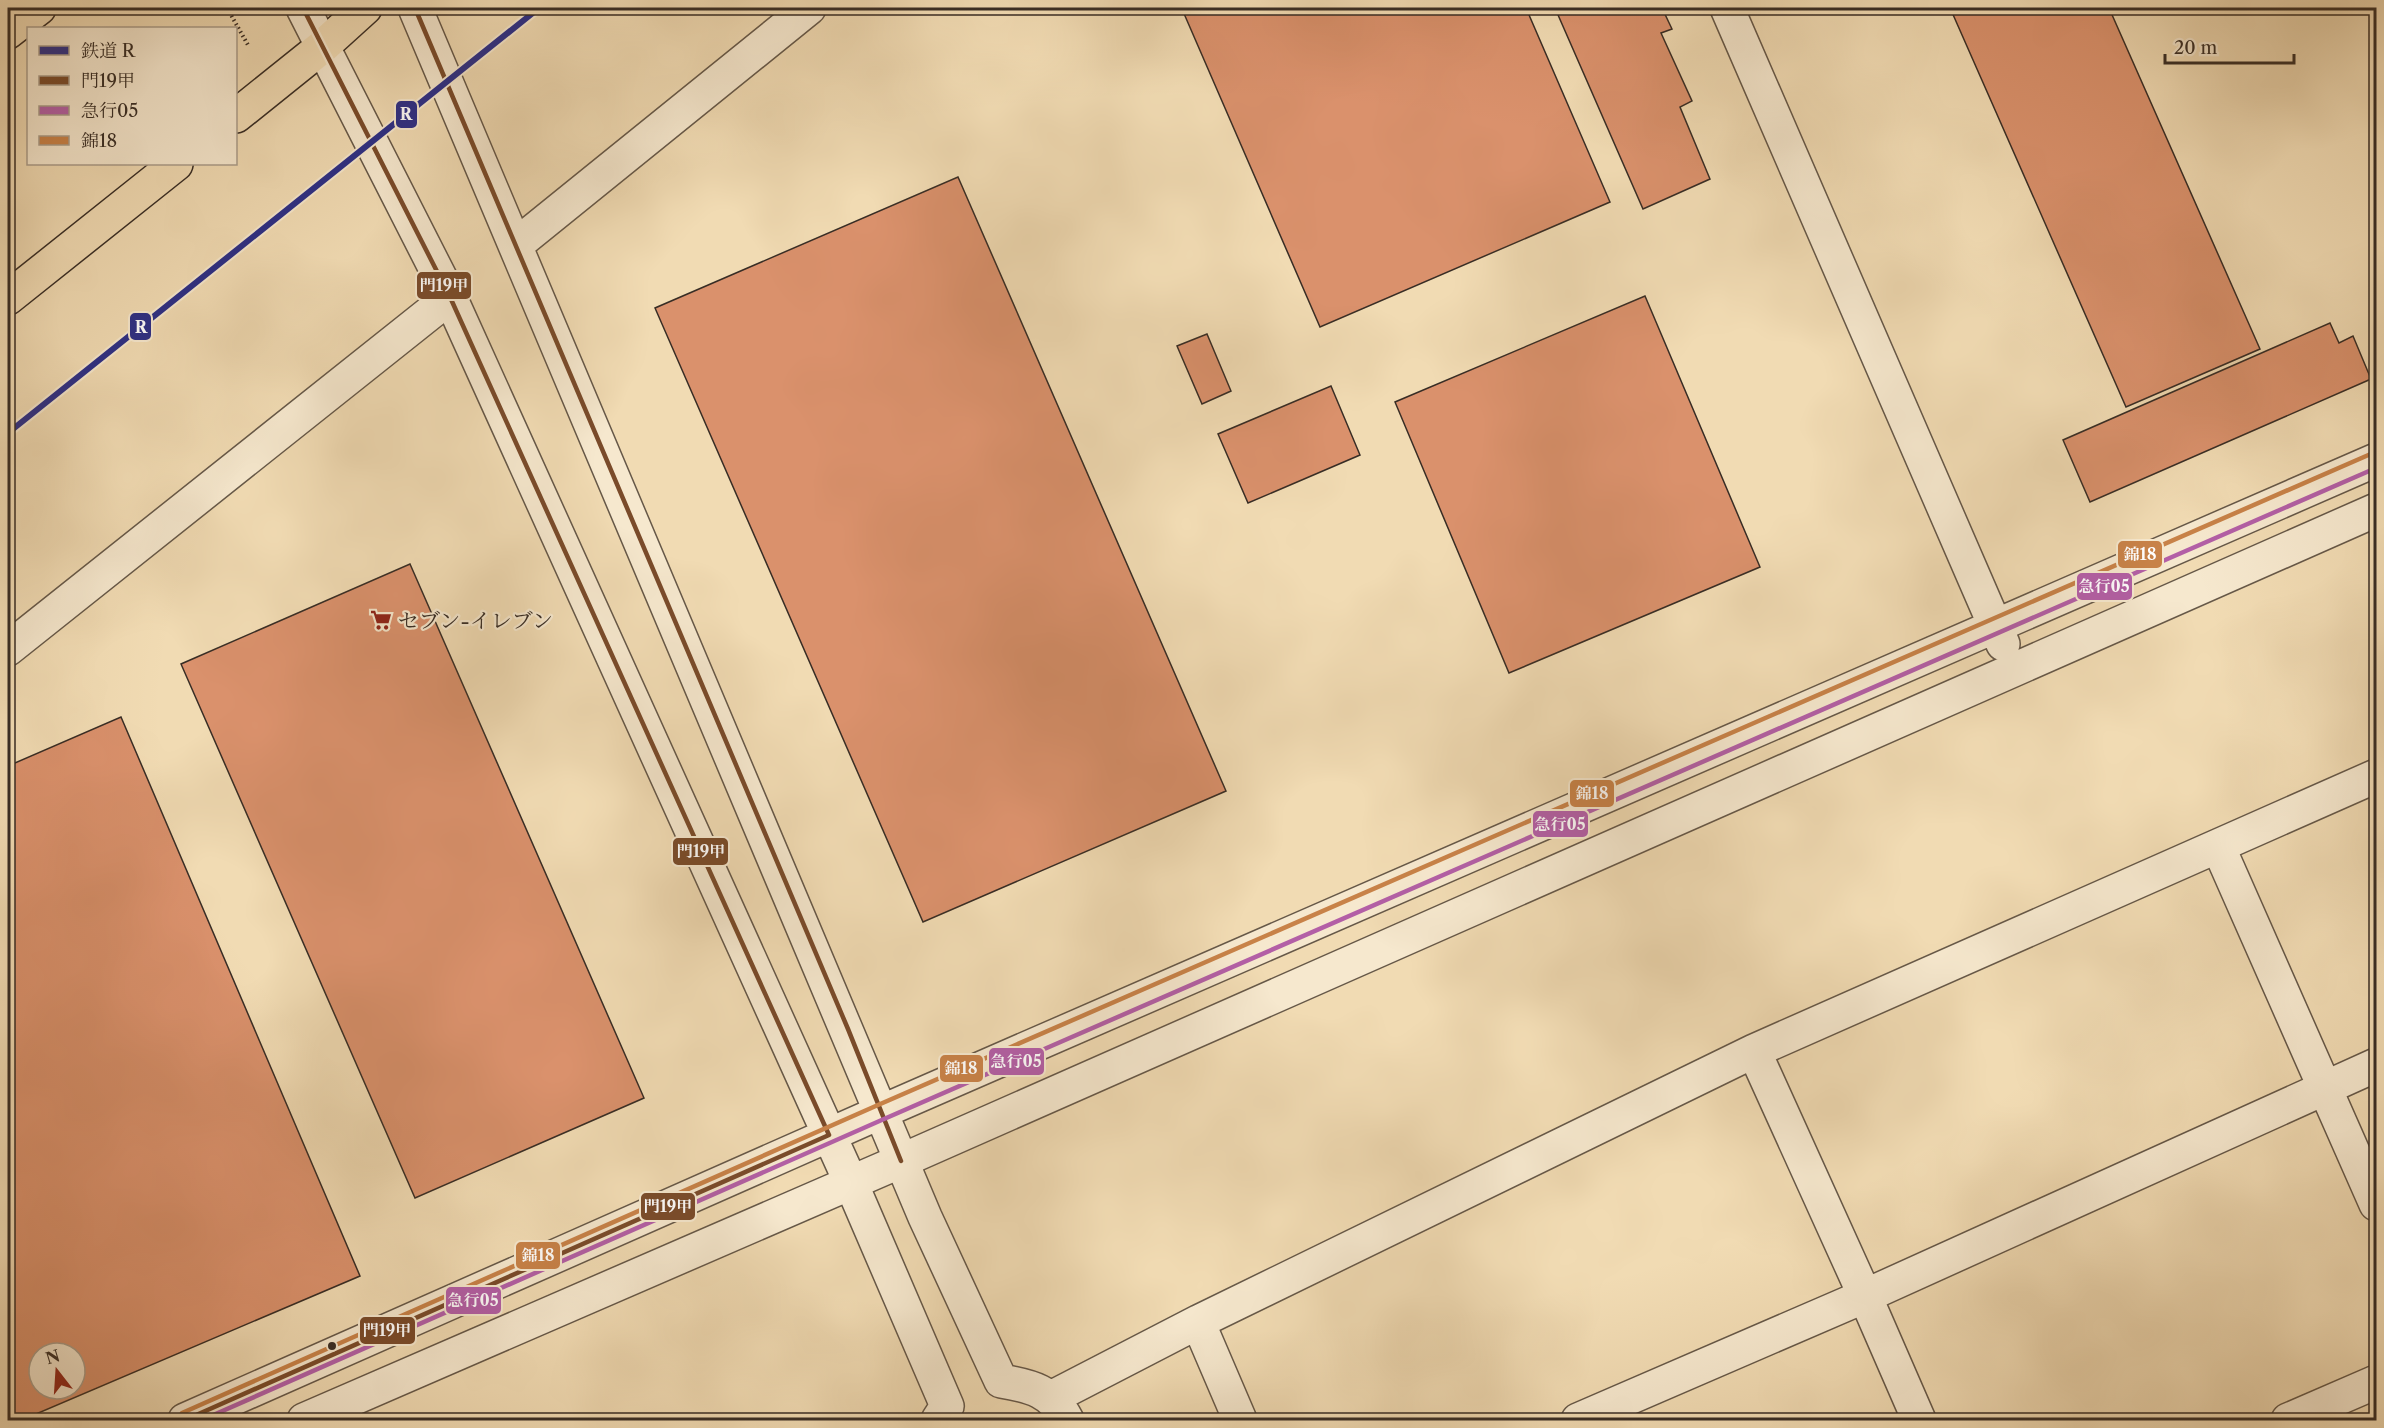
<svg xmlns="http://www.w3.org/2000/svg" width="2384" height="1428" font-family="'Libre Caslon Text','Noto Serif JP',serif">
	<rect width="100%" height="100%" fill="#f1dbb3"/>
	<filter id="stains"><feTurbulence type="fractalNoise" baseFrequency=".00333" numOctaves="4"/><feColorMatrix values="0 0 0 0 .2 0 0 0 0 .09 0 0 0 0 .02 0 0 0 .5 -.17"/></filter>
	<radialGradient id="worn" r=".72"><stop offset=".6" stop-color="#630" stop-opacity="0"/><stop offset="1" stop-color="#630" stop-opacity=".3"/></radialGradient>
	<path fill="#da916c" stroke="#382d25" stroke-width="1.5" fill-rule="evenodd" d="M1185,8H1526L1610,202L1320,327L1182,9Z
		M1555,8H1662L1672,29L1661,33L1692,101L1680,107L1710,179L1643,209Z
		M1957,8H2109L2260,349L2126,407L1951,10Z
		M958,177L1226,791L923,922L655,308Z
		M1645,296L1760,567L1509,673L1395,402Z
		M2330,323L2339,343L2353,336L2371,379L2090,502L2063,440Z
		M1207,334L1231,391L1202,404L1177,346Z
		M1331,386L1360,455L1248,503L1218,434Z
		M410,564L644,1098L415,1198L181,664Z
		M121,717L360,1276L22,1420H8V766ZM39,1353H75V1389H39Z"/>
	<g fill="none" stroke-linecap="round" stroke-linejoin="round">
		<defs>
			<path id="minor" d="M303,8L450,297L851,1183L947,1406L938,1420
				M415,8L925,1217L1001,1381C1031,1386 1052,1391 1067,1420
				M1727,8L2003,644
				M516,245L809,8
				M8,649L450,297
				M2218,846L2376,1204
				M1754,1051L1865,1296L1919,1420
				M1198,1322L1240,1420
				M1051,1398L1198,1322L1754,1051L2376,776
				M185,1420L881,1112L2376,460
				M304,1420L901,1161L2376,510
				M1578,1420L1865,1296L2376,1065
				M2288,1420L2376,1382"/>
			<path id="highway" d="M8,32L39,8
				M236,116L322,47L365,8
				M8,298L176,164"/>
		</defs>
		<use href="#minor" stroke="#665848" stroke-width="36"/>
		<use href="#highway" stroke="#382d25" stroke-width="36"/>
		<path stroke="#382d25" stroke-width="4" stroke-dasharray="1.5 3" stroke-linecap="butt" d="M227,8L248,45"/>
		<use href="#minor" stroke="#f6e8ce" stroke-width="33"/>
		<use href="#highway" stroke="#f1dbb3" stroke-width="33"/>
		<defs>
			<path id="bus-1" d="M303,8L450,297L829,1135
				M415,8L848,1029L901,1161
				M185,1420L829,1135"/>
			<path id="bus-2" d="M202,1420L884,1119L2376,468"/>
			<path id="bus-3" d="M182,1413L878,1105L2373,453"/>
		</defs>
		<use href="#bus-1" stroke="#f6e8ce" stroke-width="9"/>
		<use href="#bus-2" stroke="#f6e8ce" stroke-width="9"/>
		<use href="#bus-3" stroke="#f6e8ce" stroke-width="9"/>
		<use href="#bus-1" stroke="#7a4b2a" stroke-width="4.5"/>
		<use href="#bus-2" stroke="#b35fa6" stroke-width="4.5"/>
		<use href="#bus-3" stroke="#c88248" stroke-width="4.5"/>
		<defs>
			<path id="rail-1" d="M8,433L539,8"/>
		</defs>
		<use href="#rail-1" stroke="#f6e8ce" stroke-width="10"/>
		<use href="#rail-1" stroke="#2d3087" stroke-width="6"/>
	</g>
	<defs>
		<symbol id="supermarket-bare" viewBox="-9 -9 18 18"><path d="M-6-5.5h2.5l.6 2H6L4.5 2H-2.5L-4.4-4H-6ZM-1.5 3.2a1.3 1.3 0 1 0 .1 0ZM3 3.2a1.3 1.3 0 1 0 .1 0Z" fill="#8f2418" stroke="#f6e8ce" stroke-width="2.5" paint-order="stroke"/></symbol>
	</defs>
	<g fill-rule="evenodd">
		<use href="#supermarket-bare" x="366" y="605" width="30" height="30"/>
	</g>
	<circle fill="#382d25" stroke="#f6e8ce" stroke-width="2" cx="332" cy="1346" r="5"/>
	<g text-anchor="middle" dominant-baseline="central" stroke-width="4.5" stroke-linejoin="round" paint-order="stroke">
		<g font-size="21" fill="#382d25" stroke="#f6e8ce" text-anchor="start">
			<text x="398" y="620">セブン-イレブン</text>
		</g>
	</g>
	<g stroke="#f6e8ce" stroke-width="2">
		<rect x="395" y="100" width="23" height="29" rx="6" fill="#2d3087"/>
		<rect x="416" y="271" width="56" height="29" rx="6" fill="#7a4b2a"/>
		<rect x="129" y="312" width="23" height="29" rx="6" fill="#2d3087"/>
		<rect x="2117" y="540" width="46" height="29" rx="6" fill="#c88248"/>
		<rect x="2076" y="572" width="57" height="29" rx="6" fill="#b35fa6"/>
		<rect x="1569" y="779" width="46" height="29" rx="6" fill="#c88248"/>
		<rect x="1532" y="810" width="57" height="28" rx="6" fill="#b35fa6"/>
		<rect x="672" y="837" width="57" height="29" rx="6" fill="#7a4b2a"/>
		<rect x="988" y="1047" width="57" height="29" rx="6" fill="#b35fa6"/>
		<rect x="939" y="1054" width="45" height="29" rx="6" fill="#c88248"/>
		<rect x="640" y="1192" width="56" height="29" rx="6" fill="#7a4b2a"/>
		<rect x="515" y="1241" width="46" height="29" rx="6" fill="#c88248"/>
		<rect x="445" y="1286" width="57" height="29" rx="6" fill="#b35fa6"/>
		<rect x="359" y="1316" width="57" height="29" rx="6" fill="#7a4b2a"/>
	</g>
	<g font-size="16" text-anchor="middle" font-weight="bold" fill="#fff">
		<text x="406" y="120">R</text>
		<text x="444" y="291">門19甲</text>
		<text x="141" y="333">R</text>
		<text x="2140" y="560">錦18</text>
		<text x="2104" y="592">急行05</text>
		<text x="1592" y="799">錦18</text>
		<text x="1560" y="830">急行05</text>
		<text x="701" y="857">門19甲</text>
		<text x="1016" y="1067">急行05</text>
		<text x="961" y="1074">錦18</text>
		<text x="668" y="1212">門19甲</text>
		<text x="538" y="1261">錦18</text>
		<text x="473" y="1306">急行05</text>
		<text x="387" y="1336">門19甲</text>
	</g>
	<rect width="2384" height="1428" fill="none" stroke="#f1dbb3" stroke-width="30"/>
	<rect x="9" y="9" width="2366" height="1410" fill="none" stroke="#382d25" stroke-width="3"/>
	<rect x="15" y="15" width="2354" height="1398" fill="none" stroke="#382d25" stroke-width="1.5"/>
	<rect x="27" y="27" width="210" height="138" fill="#f6e8ce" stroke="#aa9d8a" stroke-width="1.5"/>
	<rect x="39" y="46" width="30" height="9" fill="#2d3087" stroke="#aa9d8a" stroke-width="1.5"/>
	<text x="81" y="57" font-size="18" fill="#382d25">鉄道 R</text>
	<rect x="39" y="76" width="30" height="9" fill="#7a4b2a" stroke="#aa9d8a" stroke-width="1.5"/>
	<text x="81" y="87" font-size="18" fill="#382d25">門19甲</text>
	<rect x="39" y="106" width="30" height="9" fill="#b35fa6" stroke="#aa9d8a" stroke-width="1.5"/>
	<text x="81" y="117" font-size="18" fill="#382d25">急行05</text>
	<rect x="39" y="136" width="30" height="9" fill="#c88248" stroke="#aa9d8a" stroke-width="1.5"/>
	<text x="81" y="147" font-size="18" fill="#382d25">錦18</text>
	<g transform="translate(57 1371) rotate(343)"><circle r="28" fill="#f6e8ce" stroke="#aa9d8a" stroke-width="1.5"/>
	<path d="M0-4.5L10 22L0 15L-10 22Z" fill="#8f2418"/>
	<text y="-9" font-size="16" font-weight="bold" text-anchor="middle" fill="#382d25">N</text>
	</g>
	<path d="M2165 54v9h129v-9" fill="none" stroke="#382d25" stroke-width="3"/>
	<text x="2174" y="54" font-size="18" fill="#382d25" stroke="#f6e8ce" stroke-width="4.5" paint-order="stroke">20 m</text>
	<rect width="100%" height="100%" filter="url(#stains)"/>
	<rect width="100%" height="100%" fill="url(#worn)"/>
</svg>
